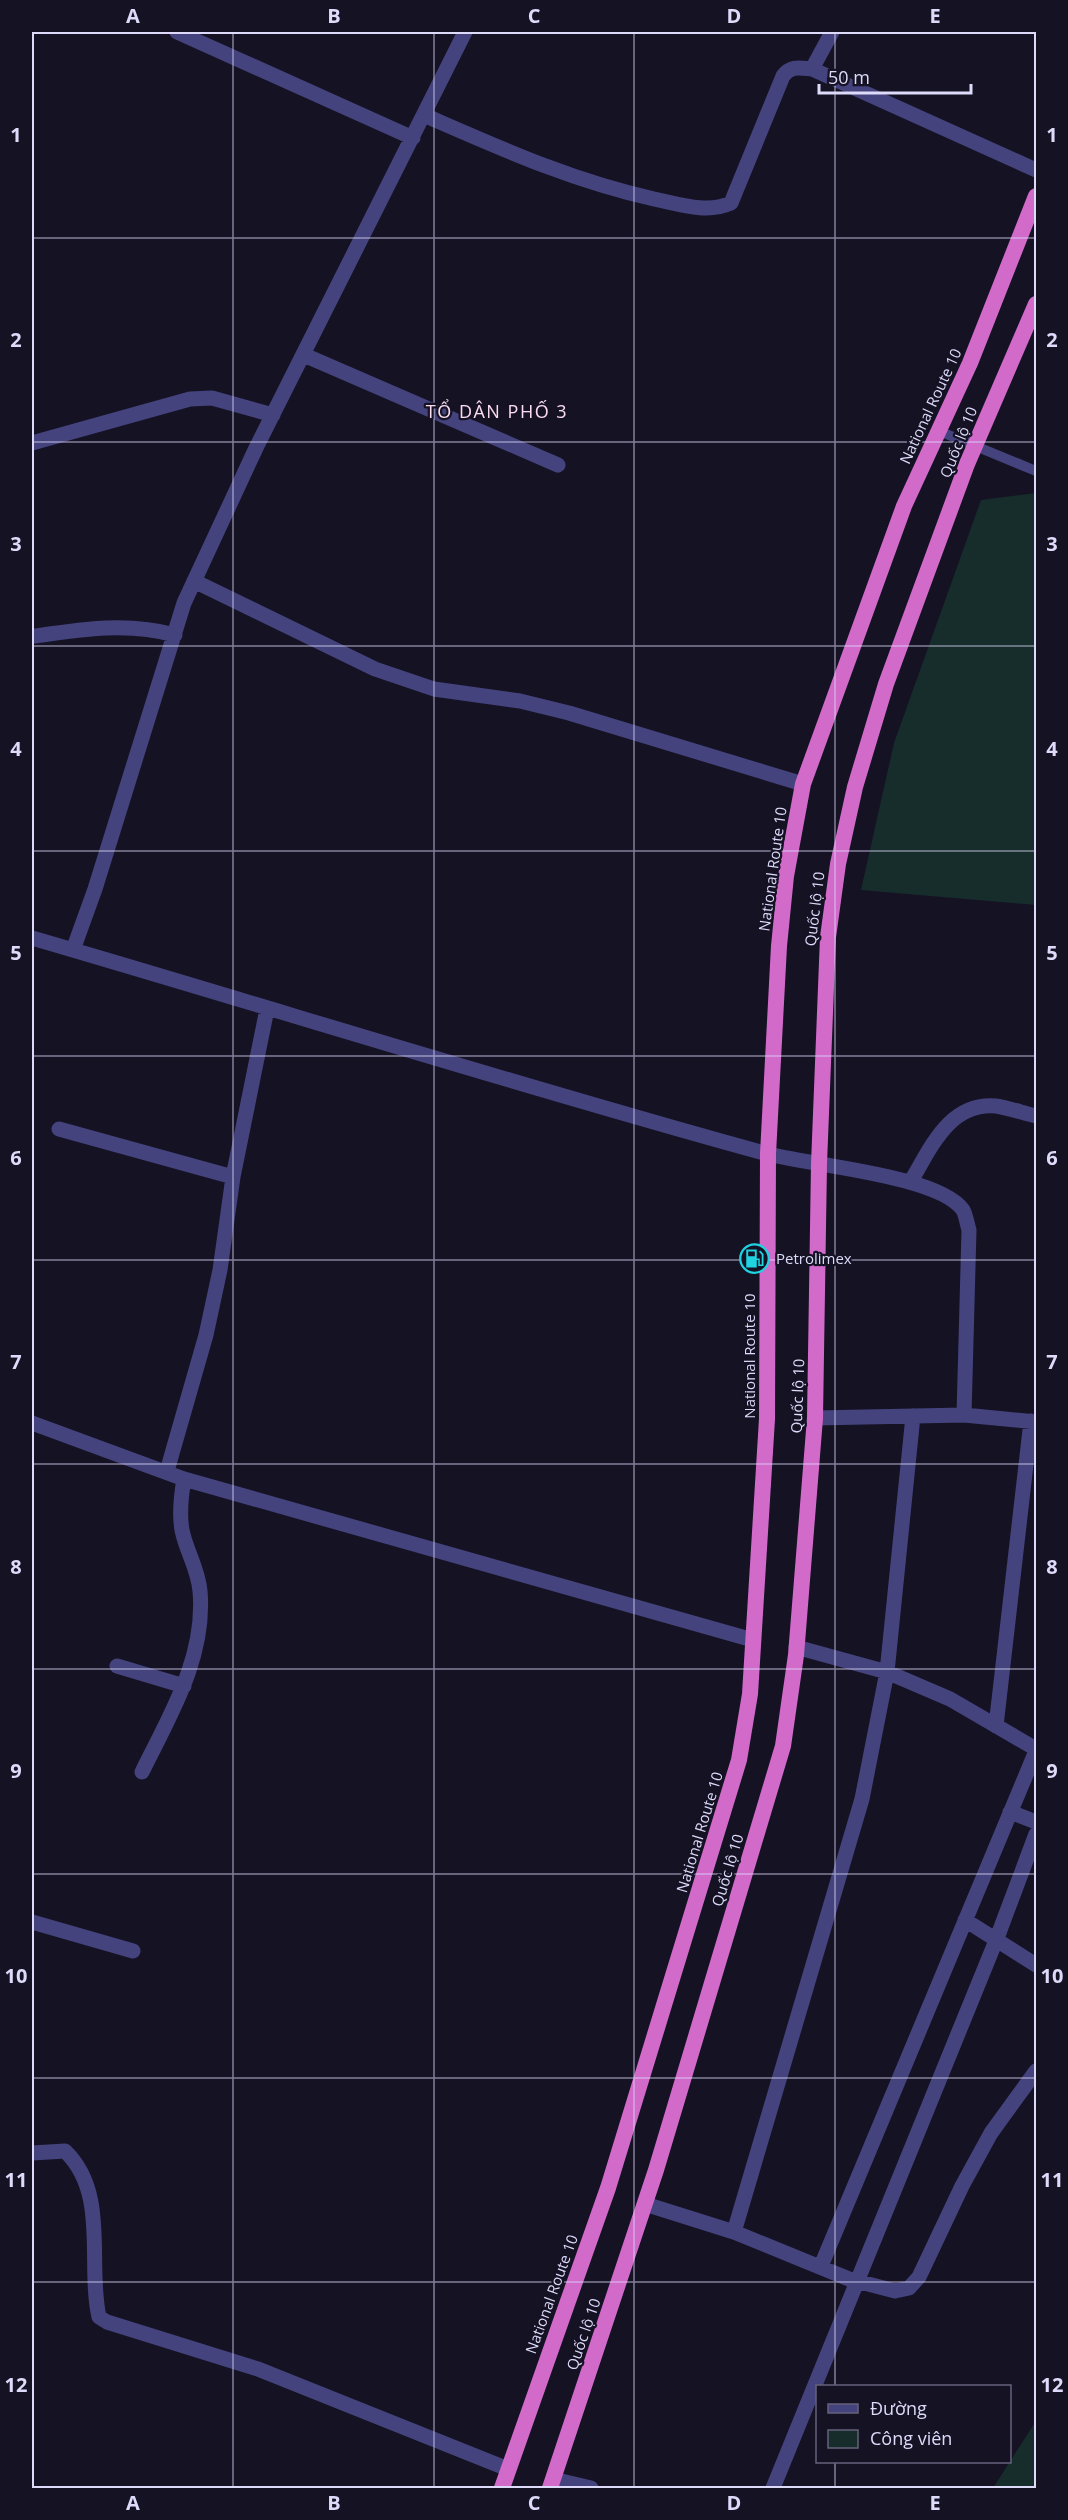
<svg xmlns="http://www.w3.org/2000/svg" width="1068" height="2520" font-family="'Open Sans',sans-serif">
	<rect width="100%" height="100%" fill="#151224"/>
	<path fill="#162d2c" d="M1036,493V905L861,890L894,743L981,500Z
		M1036,2421V2488H993Z"/>
	<g fill="none" stroke-linecap="round" stroke-linejoin="round">
		<path stroke="#44437d" stroke-width="10" d="M939,431L1036,471"/>
		<path stroke="#44437d" stroke-width="15" d="M177,32L413,138
			M812,69L1036,170
			M424,115C502,149 570,180 654,199C679,204 707,214 731,203L783,76C791,65 800,68 812,69L832,32
			M304,355L558,465
			M32,443L190,399L212,398L273,415
			M194,581L375,669L434,689L520,701L569,713L803,784
			M35,636C83,629 128,622 175,635
			M32,938C276,1009 519,1086 764,1153C807,1165 939,1175 963,1210C966,1215 967,1224 969,1230L964,1415
			M73,950L95,889L184,603L256,448L465,32
			M59,1129L233,1177
			M911,1181C931,1148 949,1102 996,1106C1009,1108 1023,1113 1036,1116
			M815,1418L964,1415L1036,1422
			M32,1423L184,1479L753,1640
			M167,1471L206,1335L220,1270L233,1177L267,1009
			M796,1647L887,1672L950,1699L1036,1749
			M117,1666L184,1686
			M996,1726L1031,1421
			M142,1772C170,1715 206,1657 200,1591C198,1568 186,1551 182,1530C179,1513 181,1496 184,1479
			M1010,1812L1036,1822
			M965,1920L1036,1965
			M32,1922L133,1951
			M32,2153L65,2151C109,2193 87,2263 99,2317L107,2322L258,2369L508,2469
			M645,2204L734,2232L849,2279L895,2291L909,2288L919,2277L962,2186L991,2133L1036,2071
			M734,2232L862,1799L887,1672L913,1416
			M821,2266L1036,1751
			M553,2479L591,2488
			M773,2488L997,1938L1036,1834"/>
		<path stroke="#d26aca" stroke-width="16" d="M502,2488L608,2188L739,1760L750,1694L767,1419L768,1154L779,946L786,876L803,784L904,506L970,363L1036,196
			M550,2488L656,2170L783,1746L796,1655L815,1418L819,1164L828,937L838,864L855,787L886,684L967,464L1036,304"/>
	</g>
	<path fill="none" stroke="#dddafa" stroke-width="1.5" stroke-opacity="0.55" d="M233,32V2488M434,32V2488M634,32V2488M835,32V2386M32,238H1036M32,442H1036M32,646H1036M32,851H1036M32,1056H1036M32,1260H1036M32,1464H1036M32,1669H1036M32,1874H1036M32,2078H1036M32,2282H1036M835,2462V2488"/>
	<defs>
		<symbol id="fuel-ring" viewBox="-11 -11 22 22"><circle r="9.5" fill="#151224" stroke="#1fd3e1" stroke-width="1.5"/><path d="M-5.5-6h7V0h2V4h1.3V-2.5L3-4.5l.8-.8L6-3V5H2.5V1h-1V6h-7ZM-4.2-4.7v3.2H.2V-4.7Z" fill="#1fd3e1"/></symbol>
	</defs>
	<g fill-rule="evenodd">
		<use href="#fuel-ring" x="738" y="1242" width="33" height="33"/>
	</g>
	<g text-anchor="middle" dominant-baseline="central" stroke-width="4.5" stroke-linejoin="round" paint-order="stroke">
		<g font-size="15" fill="#dddafa" stroke="#151224">
			<text transform="translate(930 406) rotate(-65)">National Route 10</text>
			<text transform="translate(958 442) rotate(-68)">Quốc lộ 10</text>
			<text transform="translate(772 869) rotate(-82)">National Route 10</text>
			<text transform="translate(814 909) rotate(-83)">Quốc lộ 10</text>
			<text transform="translate(749 1356) rotate(-90)">National Route 10</text>
			<text transform="translate(797 1396) rotate(-88)">Quốc lộ 10</text>
			<text transform="translate(699 1832) rotate(-73)">National Route 10</text>
			<text transform="translate(727 1870) rotate(-73)">Quốc lộ 10</text>
			<text transform="translate(551 2294) rotate(-70)">National Route 10</text>
			<text transform="translate(583 2334) rotate(-71)">Quốc lộ 10</text>
		</g>
		<g font-size="15" fill="#dddafa" stroke="#151224" text-anchor="start">
			<text x="776" y="1258">Petrolimex</text>
		</g>
		<g font-size="18" letter-spacing="1.5" fill="#fadcf0" stroke="#151224">
			<text x="497" y="411">TỔ DÂN PHỐ 3</text>
		</g>
	</g>
	<rect width="1068" height="2520" fill="none" stroke="#151224" stroke-width="66"/>
	<rect x="816" y="2385" width="195" height="78" fill="#151224" stroke="#65627a" stroke-width="1.5"/>
	<rect x="828" y="2404" width="30" height="9" fill="#44437d" stroke="#65627a" stroke-width="1.5"/>
	<text x="870" y="2415" font-size="18" fill="#dddafa">Đường</text>
	<rect x="828" y="2430" width="30" height="18" fill="#162d2c" stroke="#65627a" stroke-width="1.5"/>
	<text x="870" y="2445" font-size="18" fill="#dddafa">Công viên</text>
	<path d="M819 84v9h152v-9" fill="none" stroke="#dddafa" stroke-width="3"/>
	<text x="828" y="84" font-size="18" fill="#dddafa" stroke="#151224" stroke-width="4.5" paint-order="stroke">50 m</text>
	<rect x="33" y="33" width="1002" height="2454" fill="none" stroke="#dddafa" stroke-width="2"/>
	<g font-size="20" text-anchor="middle" font-weight="bold" fill="#dddafa">
		<text x="133" y="23">A</text>
		<text x="334" y="23">B</text>
		<text x="534" y="23">C</text>
		<text x="734" y="23">D</text>
		<text x="935" y="23">E</text>
		<text x="16" y="142">1</text>
		<text x="1052" y="142">1</text>
		<text x="16" y="347">2</text>
		<text x="1052" y="347">2</text>
		<text x="16" y="551">3</text>
		<text x="1052" y="551">3</text>
		<text x="16" y="756">4</text>
		<text x="1052" y="756">4</text>
		<text x="16" y="960">5</text>
		<text x="1052" y="960">5</text>
		<text x="16" y="1165">6</text>
		<text x="1052" y="1165">6</text>
		<text x="16" y="1369">7</text>
		<text x="1052" y="1369">7</text>
		<text x="16" y="1574">8</text>
		<text x="1052" y="1574">8</text>
		<text x="16" y="1778">9</text>
		<text x="1052" y="1778">9</text>
		<text x="16" y="1983">10</text>
		<text x="1052" y="1983">10</text>
		<text x="16" y="2187">11</text>
		<text x="1052" y="2187">11</text>
		<text x="16" y="2392">12</text>
		<text x="1052" y="2392">12</text>
		<text x="133" y="2510">A</text>
		<text x="334" y="2510">B</text>
		<text x="534" y="2510">C</text>
		<text x="734" y="2510">D</text>
		<text x="935" y="2510">E</text>
	</g>
</svg>
